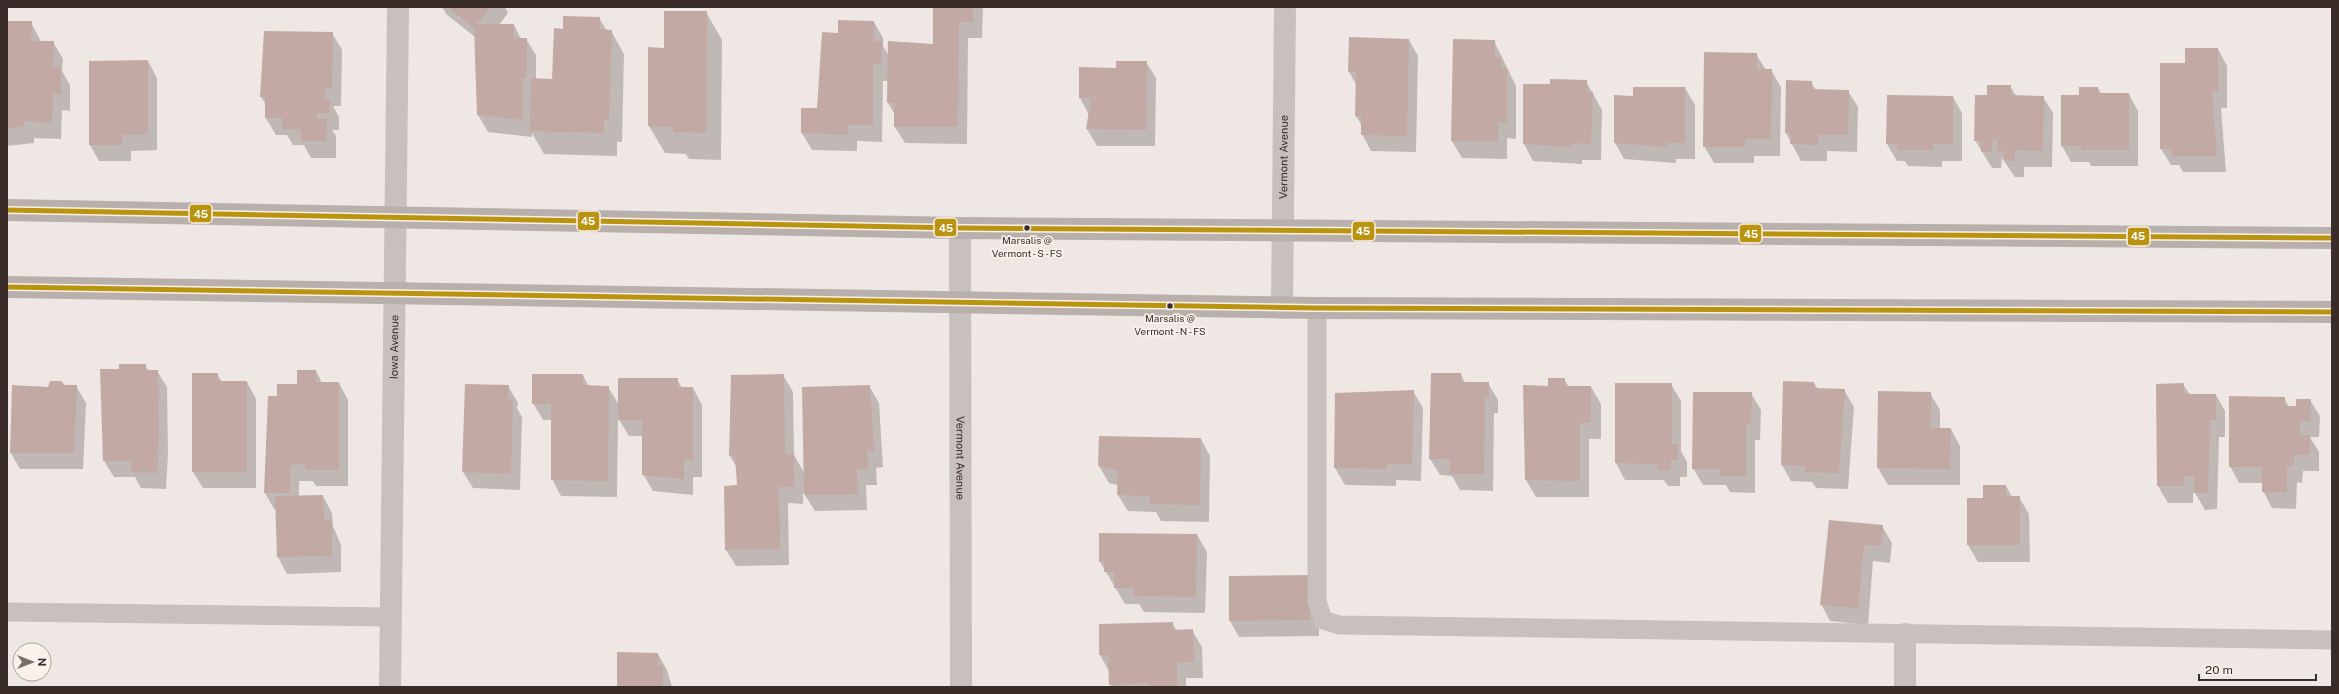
<svg xmlns="http://www.w3.org/2000/svg" width="2339" height="694" font-family="'Public Sans',sans-serif">
	<rect width="100%" height="100%" fill="#efe7e3"/>
	<path fill="#0003" d="M442,7H505L508,13L499,25H514L521,39H526L536,55V79L553,80L599,18L607,31H611L624,54L622,142H617V156L544,154L532,133V137L488,132L478,115L475,37L446,14Z
		M934,7H983L982,38H968L967,144L905,143L895,127V115L888,103V81H883L882,142L857,141V151L812,150L802,133V109H818L839,34L874,22L883,38V46L889,56L934,45Z
		M706,12L722,40L721,160L689,159L686,154L665,153L649,126V48L665,49Z
		M7,22H31L41,42H53L63,59L62,71L70,85V111L62,110L61,139L34,138V143L7,146Z
		M265,32L332,33L342,50L341,106H333L339,117V130H332L336,136V158H311L304,145H293L287,135H276L266,118V105L261,97Z
		M1409,40L1418,56L1416,152L1371,151L1362,134V126L1356,116L1357,86L1349,72Z
		M1494,41L1516,86V139L1507,138V159L1462,158L1452,141Z
		M2218,49L2227,66V108H2221L2226,172H2183L2179,165H2171L2161,149L2186,64Z
		M1756,54L1766,70H1771L1781,87L1780,156H1754V163H1714L1704,146Z
		M148,61L157,78V150L131,151V161H99L90,145Z
		M1146,62L1156,78L1155,146H1097L1087,129L1089,115L1080,98V68L1117,69Z
		M1586,81L1602,110L1601,160H1582V164L1533,161L1524,144V85H1551Z
		M1787,81L1811,82L1816,90L1848,91L1858,107L1857,152L1827,151V161H1801L1786,133Z
		M2010,86L2016,96L2043,97L2053,113L2052,167H2024V177H2015L2002,158L2001,168H1992L1975,140L1988,96Z
		M1685,88L1695,105V159H1676V163L1624,159L1615,143L1634,97Z
		M2098,88L2101,94H2129L2138,111V166H2091L2089,162H2071L2062,146L2080,96Z
		M1888,96L1953,97L1962,113V161H1942V167L1908,166L1905,161H1897L1887,144Z
		M145,365L149,371H157L167,387L168,454L166,489L141,488L135,477H114L104,461L120,370Z
		M316,371L322,383H339L348,400V486H316L313,481H299V497L323,496L332,513L333,526L341,545V572L287,574L278,557L277,509H274L265,493L278,397L298,385Z
		M217,374L222,382H247L256,399V488H203L193,472Z
		M1461,374L1465,383H1488L1498,400V413H1494L1493,491L1460,490L1452,476L1440,475L1430,459Z
		M583,375L589,387H608L619,405L677,379L682,388H693L702,405V477H693V495L653,491L643,474V436H629L618,418L617,497L561,496L552,479V420H543L533,403Z
		M783,375L793,392L794,455L805,474L869,386L879,403L883,467L876,468L877,485H866L867,510L815,511L803,492V504L788,503L789,565L736,566L726,550L738,486L737,468L730,456Z
		M1564,379L1569,387H1591L1601,404V439H1589V497H1536L1526,480L1549,387Z
		M1814,383L1818,389L1844,390L1854,407L1848,489L1816,488L1812,482L1791,481L1782,465Z
		M1671,384L1681,401V451L1687,462V477H1680V486H1668L1664,480H1625L1616,463Z
		M2183,384L2190,395H2216L2225,411V437H2219L2217,509L2205,510L2195,493H2193V503H2168L2158,486Z
		M76,386L86,403L83,469H20L11,453L49,388Z
		M508,386L518,403L517,408L522,417L520,490L473,488L463,472Z
		M1413,391L1423,408L1421,481L1396,480V486L1345,485L1335,468Z
		M1751,393L1761,410L1760,440H1755V493L1730,492L1726,485H1703L1693,468Z
		M1930,393L1940,410V429H1951L1960,446V485H1888L1878,468Z
		M2284,398L2289,407H2297L2310,400L2320,416L2319,437H2310L2319,452V471H2303L2302,483L2297,482L2296,509L2272,508L2263,491V483H2239L2230,466Z
		M1201,439L1210,456L1209,522L1161,521L1156,512L1128,511L1118,495V485L1109,483L1099,466Z
		M2006,486L2012,497H2019L2029,514L2030,562H1978L1968,545V499H1984Z
		M1830,521L1882,526L1892,543L1890,563L1873,561L1868,625L1830,621L1821,604Z
		M1197,535L1207,552L1205,613L1144,612L1139,604H1125L1100,562Z
		M1318,593L1319,636L1239,637L1230,621Z
		M1172,623L1177,631L1192,630L1202,647L1203,678H1186V687H1111L1109,671L1100,655Z
		M658,654L667,670L672,687H618Z"/>
	<path fill="#c3a9a4" d="M447,7H491L477,24H514V38H527V78H523V120L477,115L474,28Z
		M933,7H973V22H959L958,127H894V103H887L888,41L933,44Z
		M664,11H707L706,133L673,132V127L648,126V47L664,48Z
		M563,16L600,17V29L612,30L609,120H604V133L530,131L531,78L552,79L554,28L563,29Z
		M838,20L874,21V41L882,42L881,64H873V125H848V135L801,133V108H817L822,32L838,33Z
		M7,21H32L31,41H54L53,67H61V95L53,94L52,123L24,121V127L7,128Z
		M264,31L333,32L332,89H325L324,99H330V113H317V118L327,119L326,141H301V129H282V118H265V97H260Z
		M1349,37L1409,39L1407,136L1361,135V116H1355L1356,72H1348Z
		M1453,39L1495,40V57H1501V68H1507V123L1498,122V142L1451,141Z
		M2185,48H2218V92H2212L2217,156H2172V149H2160V63H2185Z
		M1704,52L1757,53V69H1772L1771,139H1745V147H1703Z
		M148,60V134L122,135V145H89V61Z
		M1116,61H1147L1146,130L1086,129L1091,98H1079V67L1116,68Z
		M1550,79L1587,80V92H1593L1591,144L1573,143V147L1523,144V84H1550Z
		M1786,80L1812,81V89L1849,90L1848,135H1818V145L1790,144L1791,133H1785Z
		M1987,85H2011V95L2044,96L2043,151L2015,150V161L2004,160V151H1997V139H1993L1992,152H1981V141H1974L1975,95H1987Z
		M1633,87H1685V143H1667V147L1614,143V95L1633,96Z
		M2079,87H2098V93H2129V150H2081V146H2061V95H2079Z
		M1887,95L1953,96V144H1933V150H1897V144H1886Z
		M119,364H146V370H158L159,437L157,473L131,472V461H103L100,369H119Z
		M297,370H316V382H339V470H305V464L290,465V493H264L268,396H277V384H297Z
		M192,373H218V381H247V472H192Z
		M1431,373H1461V382H1489V397H1485L1484,474H1450V459H1429Z
		M532,374H583V385L609,386L608,481L551,480V404H532Z
		M784,374L785,454H794V487H779L780,549L725,550L724,486L737,485L735,456H729L731,375Z
		M618,378H678V387H693V460H684V479L642,475V420H618Z
		M1548,378H1565V386H1591V423H1580V481L1525,480L1523,385L1548,386Z
		M50,381H61L65,385H77L74,453H10L12,385L48,387Z
		M1783,381L1814,382V388L1845,389L1839,473L1805,472V466L1781,465Z
		M1615,383H1672V444H1678V460H1671V470H1657V464L1615,463Z
		M2184,383V394H2216V420H2210L2208,493H2194V476H2184V486H2157L2156,384Z
		M465,384L509,385L508,399H513L511,474L462,472Z
		M870,385L874,451H867L868,469H857L858,494L804,495L802,387Z
		M1414,390L1412,464H1387V469L1334,468L1335,393Z
		M1878,391L1931,392V428H1951L1950,469L1877,468Z
		M1693,392H1752L1751,424H1746V476H1720V469H1692Z
		M2229,396L2285,397V406H2296V399H2311L2310,421H2300V435H2310V455H2294L2293,467L2287,466V492H2262V467H2229Z
		M1099,436L1201,438L1200,505L1150,504V496L1117,495L1118,471L1098,466Z
		M1983,485H2006V496H2020V545H1967V498H1983Z
		M323,495L324,520L330,519L332,527V556L277,557L275,496Z
		M1829,520L1883,525L1881,546L1864,545L1858,608L1820,605Z
		M1099,533L1197,534L1196,597L1133,596V588H1114V572H1104V562H1099Z
		M1309,575L1310,620L1229,621V576Z
		M1173,622V630L1193,629L1194,662H1177V687H1149V683L1109,685L1108,655H1099V624Z
		M617,652L658,653V665H663V687H617Z"/>
	<g fill="none" stroke-linecap="round" stroke-linejoin="round">
		<path stroke="#c8c0bc" stroke-width="19" d="M1317,308V601L1323,620L1339,625L2332,640
			M7,612L391,617"/>
		<g stroke="#c8c0bc" stroke-width="22">
			<path id="s1" d="M960,228L961,687"/>
			<path id="s2" d="M1282,308L1285,7"/>
			<path id="s3" d="M390,687L398,7"/>
			<path d="M1905,687V634"/>
		</g>
		<path stroke="#b9b0ac" stroke-width="22" d="M7,210L960,228L2332,238
			M7,287L1317,308L2332,312"/>
		<defs>
			<path id="bus-1" d="M7,210L960,228L2332,238
				M7,287L1317,308L2332,312"/>
		</defs>
		<use href="#bus-1" stroke="#fbf1eb" stroke-width="8"/>
		<use href="#bus-1" stroke="#ba940e" stroke-width="5"/>
	</g>
	<g fill="#392c29" stroke="#fbf1eb" stroke-width="1.5">
		<circle cx="1027" cy="228" r="3.5"/>
		<circle cx="1170" cy="306" r="3.5"/>
	</g>
	<g text-anchor="middle" dominant-baseline="central" stroke-width="3.5" stroke-linejoin="round" paint-order="stroke">
		<g font-size="10" fill="#392c29" stroke="#fbf1eb">
			<text x="1027" y="240">Marsalis @<tspan x="1027" dy="13">Vermont - S - FS</tspan></text>
			<text x="1170" y="318">Marsalis @<tspan x="1170" dy="13">Vermont - N - FS</tspan></text>
		</g>
		<g font-size="11" fill="#392c29" stroke="#fbf1eb">
			<text stroke="none"><textPath href="#s2" startOffset="151">Vermont Avenue</textPath></text>
			<text stroke="none"><textPath href="#s3" startOffset="340">Iowa Avenue</textPath></text>
			<text stroke="none"><textPath href="#s1" startOffset="230">Vermont Avenue</textPath></text>
		</g>
	</g>
	<g stroke="#fbf1eb" stroke-width="1.5">
		<rect x="189" y="204" width="23" height="19" rx="4" fill="#ba940e"/>
		<rect x="577" y="211" width="23" height="20" rx="4" fill="#ba940e"/>
		<rect x="934" y="218" width="23" height="19" rx="4" fill="#ba940e"/>
		<rect x="1352" y="221" width="23" height="20" rx="4" fill="#ba940e"/>
		<rect x="1739" y="224" width="23" height="19" rx="4" fill="#ba940e"/>
		<rect x="2127" y="227" width="23" height="19" rx="4" fill="#ba940e"/>
	</g>
	<g font-size="11" text-anchor="middle" font-weight="bold" fill="#fff">
		<text x="201" y="218">45</text>
		<text x="588" y="225">45</text>
		<text x="946" y="232">45</text>
		<text x="1363" y="235">45</text>
		<text x="1751" y="238">45</text>
		<text x="2138" y="240">45</text>
	</g>
	<rect width="2339" height="694" fill="none" stroke="#392c29" stroke-width="16"/>
	<g transform="translate(32 662) rotate(90)"><circle r="19" fill="#fbf1eb" stroke="#ada29d"/>
	<path d="M0-3L7 15L0 10L-7 15Z" fill="#796d6a"/>
	<text y="-6" font-size="11" font-weight="bold" text-anchor="middle" fill="#392c29">N</text>
	</g>
	<path d="M2199 674v6h117v-6" fill="none" stroke="#392c29" stroke-width="2"/>
	<text x="2205" y="674" font-size="12" fill="#392c29" stroke="#fbf1eb" stroke-width="3" paint-order="stroke">20 m</text>
</svg>
